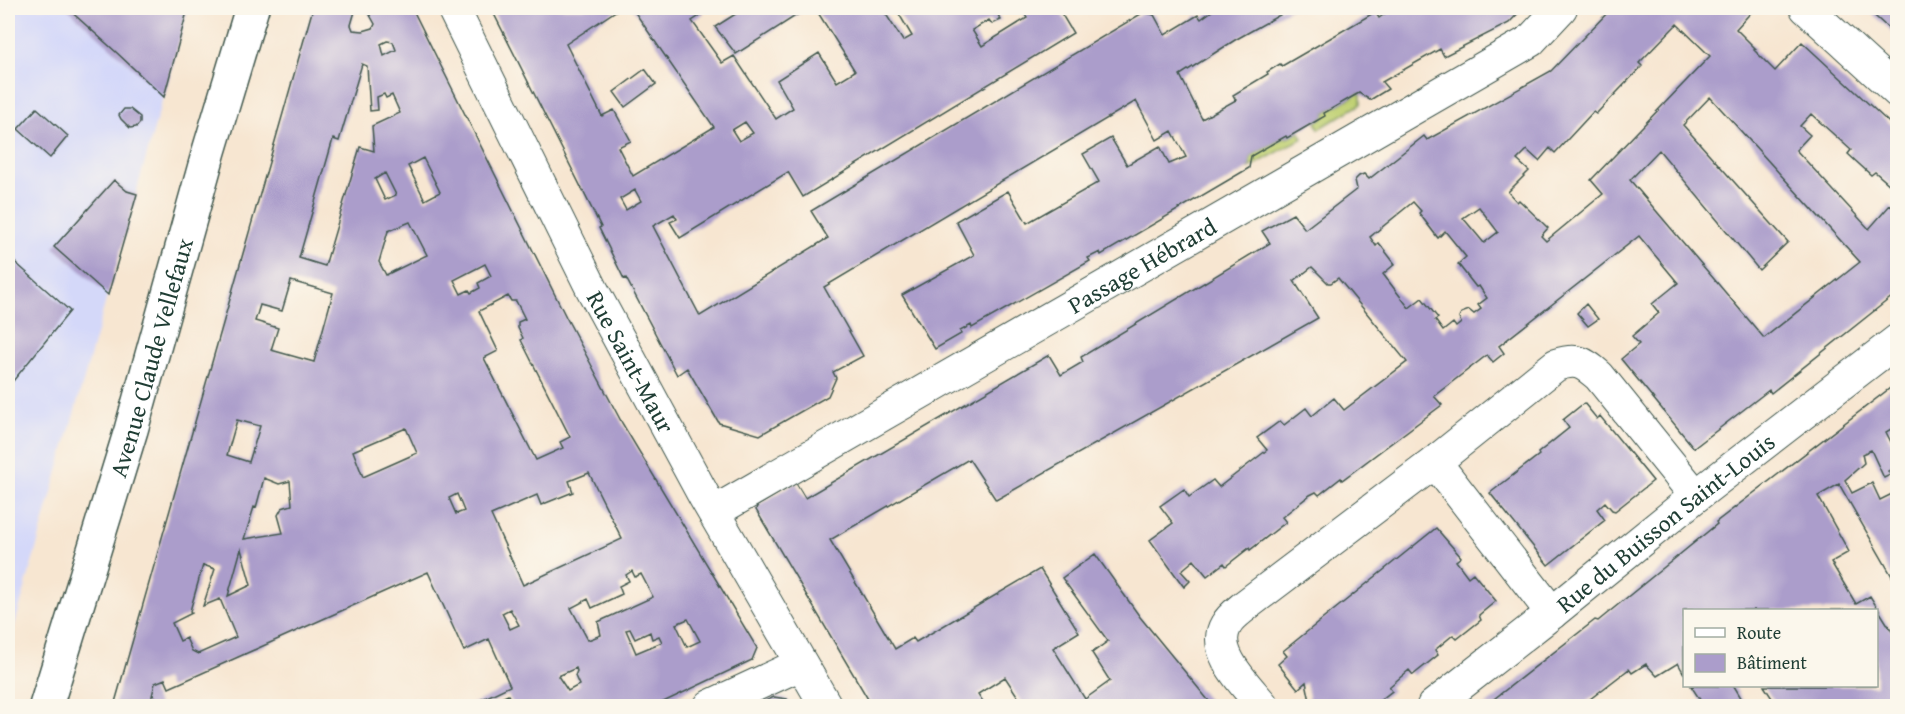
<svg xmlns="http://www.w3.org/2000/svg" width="1905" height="714" font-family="'Gentium Book Plus',serif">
	<rect width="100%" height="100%" fill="#fbf7ec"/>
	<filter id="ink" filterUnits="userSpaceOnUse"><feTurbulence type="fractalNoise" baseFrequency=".0167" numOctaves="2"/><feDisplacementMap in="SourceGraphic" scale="12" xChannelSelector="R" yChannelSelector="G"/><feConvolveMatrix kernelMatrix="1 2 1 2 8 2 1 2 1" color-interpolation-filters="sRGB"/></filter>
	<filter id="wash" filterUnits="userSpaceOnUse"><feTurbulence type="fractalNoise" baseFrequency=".008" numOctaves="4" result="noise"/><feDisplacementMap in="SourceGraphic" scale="24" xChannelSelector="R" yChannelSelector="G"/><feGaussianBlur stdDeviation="1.35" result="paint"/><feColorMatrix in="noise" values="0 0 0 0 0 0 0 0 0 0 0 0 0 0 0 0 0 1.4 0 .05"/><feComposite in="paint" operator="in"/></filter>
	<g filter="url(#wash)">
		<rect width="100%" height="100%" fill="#f7e6d1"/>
		<path fill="#d4d8f9" d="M8,8H188L8,649Z"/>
		<path fill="#c1d174" stroke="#708754" stroke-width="1.5" d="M1359,93L1361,95V104L1319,129L1316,122L1325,116L1324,113Z
			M1299,131L1303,138L1249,168L1251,156L1286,136L1287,138Z"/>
		<g id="blocks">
			<path fill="#ab9dcb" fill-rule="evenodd" d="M67,8H188L164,97L116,52Z
				M313,8H356L351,25L353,30L363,31L373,28L375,24L366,8H412L566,317L622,423L757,648L752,660L655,706H514L508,695L484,706H468L510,686L489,639L464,651L428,572L169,688L165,679L155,683L152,696L154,695L159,706H114ZM387,41L393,42L396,50L384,56L381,44ZM362,64L367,66L370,111L378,110L377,97L384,94L386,98L392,95L400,113L372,126L374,151L360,147L325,266L299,258L333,139L339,141ZM423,158L440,192L425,200L408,166ZM385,173L396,195L385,200L375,179ZM410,222L427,255L386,275L379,262L388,231ZM485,264L491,276L478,283L480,288L471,293L469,290L461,294L454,280ZM291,281L333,293L314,362L271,350L278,328L255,321L260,305L282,311ZM508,296L511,301H516L525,319L518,322V328L523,338L521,340L570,437L560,442L563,448L536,460L484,358L498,351L479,311ZM237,420L260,426L249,462L227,455ZM406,428L417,453L363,477L353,451ZM589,473L622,539L523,585L491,515L537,495L541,505L573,492L569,481ZM264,478L279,484L290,481L292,505L282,508L278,515L283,533L244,539L254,507L256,508ZM457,494L464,511L456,514L449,498ZM241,549L251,585L228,596ZM203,565L215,569L203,606L220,599L236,637L198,654L192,651L186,638L180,641L172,623L192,613L190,611ZM632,571L635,577L641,574L653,597L598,622L601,635L588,640L571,608L588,599L592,608L622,594L619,586L629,581L626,575ZM510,609L519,625L510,629L502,613ZM688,619L700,641L687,647L676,624ZM630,629L635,639L650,632L652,639L659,636L662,642L636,653L626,630ZM576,668L577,671L575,676L579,685L568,691L558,676Z
				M491,8H620L566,44L602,116L614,110L631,141L618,147L633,176L714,127L632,8H700L704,13L692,21L722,63L734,56L776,119L793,108L777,80L819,53L837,82L855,71L815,8H882L903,41L912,36L896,9L899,8H945L949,13L959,8H994L1001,20L992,24L989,20L972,30L982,46L1027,18L1021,8H1058L1073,33L803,197L788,172L680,238L670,222L677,219L674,214L653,226L700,316L828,238L811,211L1144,12L1154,15L1165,35L1198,15L1201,19L1216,8H1292L1235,40L1180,75L1202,119L1236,100L1233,95L1268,74L1267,72L1280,64L1282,66L1375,12L1379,18L1393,8H1523L1509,23L1444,56L1440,49L1382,82L1388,89L1370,100L1359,93L1324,113L1325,116L1299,131L1287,138L1286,136L1251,156L1249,168L1101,255L1100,252L1088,258L1090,261L972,328L971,325L960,331L961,334L935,349L902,295L974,255L956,221L1008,191L1027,223L1099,182L1083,154L1111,138L1127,165L1160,146L1169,164L1186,157L1172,131L1157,140L1136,101L824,287L863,356L833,372L836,378L828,396L760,435L719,423L687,368L677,375L676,373L626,278L624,279L599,228L601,227ZM745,122L753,133L739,141L732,130ZM635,190L641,201L626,210L620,199Z
				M745,8H808L736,54L715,27Z
				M1612,8H1755L1736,29L1756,49L1754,50L1775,71L1802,42L1898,131V192L1875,172L1871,175L1848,154L1851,150L1811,114L1800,126L1810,135L1796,150L1869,229L1890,205L1898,213V292L1771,393L1769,390L1694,448L1621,359L1639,344L1632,336L1659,313L1652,304L1678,283L1639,236L1499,346L1504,353L1493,362L1487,355L1434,396L1442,405L1342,480L1341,478L1319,495L1316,492L1310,495L1282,517L1286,522L1250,550L1249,548L1226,566L1224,563L1207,576L1194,560L1181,571L1190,581L1184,587L1150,540L1173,523L1160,506L1184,489L1189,497L1213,480L1219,487L1267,450L1257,438L1280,421L1284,425L1306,408L1312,416L1334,398L1344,410L1407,362L1338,278L1331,283H1328L1312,267L1294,281L1318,318L996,500L969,459L830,540L895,649L913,638L916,642L1040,569L1079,632L1053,648L1085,699L1110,681L1092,653L1108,641L1062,578L1095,554L1140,617L1213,706H1024L1005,677L978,694L986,706H872L756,510L757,506L796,483L805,498L1049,355L1061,375L1083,362L1081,357L1270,243L1262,231L1293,214L1305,229L1357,189L1355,180L1359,176L1364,174L1369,179L1424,136L1427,140L1551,71ZM1677,24L1710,56L1591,180L1603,194L1546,241L1541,236L1548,228L1519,200L1517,202L1508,192L1529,171L1517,160L1527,150L1539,161L1550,148L1555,153L1593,112L1596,114L1642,66L1639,63ZM1710,97L1860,262L1764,338L1630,180L1659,150L1759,270L1788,242L1683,125ZM1413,202L1421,211L1419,213L1438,238L1445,231L1466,257L1458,264L1476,287L1479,286L1487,298L1478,305L1481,309L1474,314L1469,310L1461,313L1459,317L1461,323L1456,327L1453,323L1443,331L1435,320L1438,318L1422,298L1409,308L1383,274L1395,264L1379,243L1376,246L1370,237ZM1479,207L1498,232L1484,243L1463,218Z
				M1866,8H1898V37Z
				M645,69L656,84L625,107L614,92Z
				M37,108L68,136L50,158L18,129Z
				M124,109H130L140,117V123L136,127L130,128L121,119L119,115Z
				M114,180L127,191L137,194L108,295L54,247Z
				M8,256L70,311L9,386L8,385Z
				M1586,304L1598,319L1588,326L1577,313Z
				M1898,382V429L1896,426L1886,432L1891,442L1898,438V466L1888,471L1890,475L1884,478L1871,450L1862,454L1864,463L1845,480L1852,493L1872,483L1880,500L1898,491V575L1893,578L1839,484L1818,496L1849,552L1831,562L1856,604L1870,596L1898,641V706H1777L1764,686H1876V610H1684V674L1678,663L1657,676L1646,664L1632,673L1629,669L1581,706H1485L1595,620L1598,621L1717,524L1716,522Z
				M1584,403L1597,419L1600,416L1653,481L1615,511L1612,510L1605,502L1597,509L1605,520L1548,565L1490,493L1539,455L1538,453L1569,428L1563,420Z
				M1436,528L1461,557L1456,561L1468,577L1473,573L1496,601L1479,615L1481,620L1457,639L1453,635L1435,650L1438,655L1413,675L1409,670L1389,687L1392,691L1373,706H1311L1306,682L1298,689L1278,664L1287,656L1283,651Z
				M1691,686H1734L1746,706H1704Z
				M774,697L787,699L792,706H755Z"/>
		</g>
	</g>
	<g filter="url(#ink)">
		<use href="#blocks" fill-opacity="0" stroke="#3f564c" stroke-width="1.5"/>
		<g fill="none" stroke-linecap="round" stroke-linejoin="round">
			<defs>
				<g id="minor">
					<path id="s1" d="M453,8L592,289L704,496L826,706"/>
					<path d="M1806,8L1898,92"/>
					<path d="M1435,462L1552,613"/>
					<path id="s2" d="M714,512L1530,41L1561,8"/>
					<path d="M710,706L801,664"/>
					<path d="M1263,706C1247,686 1210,652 1226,625C1230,617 1239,611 1246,605L1435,462L1556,365C1577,358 1583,362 1599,376L1696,496"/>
					<path id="s3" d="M1433,706L1552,613L1696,496L1898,340"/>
				</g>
				<g id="tertiary">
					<path id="s4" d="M46,706L131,430L209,151L252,8"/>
				</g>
			</defs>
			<use href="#minor" stroke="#3f564c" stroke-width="34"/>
			<use href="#tertiary" stroke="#3f564c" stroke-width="36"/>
			<use href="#minor" stroke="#fff" stroke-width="32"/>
			<use href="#tertiary" stroke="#fff" stroke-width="33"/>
		</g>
	</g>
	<g text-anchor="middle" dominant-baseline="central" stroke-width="4.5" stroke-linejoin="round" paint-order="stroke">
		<g font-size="24" fill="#1f3d34" stroke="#fbf7ec">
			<text stroke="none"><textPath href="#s2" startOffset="494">Passage Hébrard</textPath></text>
			<text stroke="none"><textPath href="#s4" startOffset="364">Avenue Claude Vellefaux</textPath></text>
			<text stroke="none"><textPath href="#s1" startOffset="396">Rue Saint-Maur</textPath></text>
			<text stroke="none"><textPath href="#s3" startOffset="296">Rue du Buisson Saint-Louis</textPath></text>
		</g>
	</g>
	<rect width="1905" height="714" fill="none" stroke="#fbf7ec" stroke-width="30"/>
	<rect x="1683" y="609" width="195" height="78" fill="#fbf7ec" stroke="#a3ada2" stroke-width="1.5"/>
	<rect x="1695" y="628" width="30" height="9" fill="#ffffff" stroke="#a3ada2" stroke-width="1.5"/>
	<text x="1737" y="639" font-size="18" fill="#1f3d34">Route</text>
	<rect x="1695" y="654" width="30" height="18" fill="#ab9dcb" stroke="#a3ada2" stroke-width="1.5"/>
	<text x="1737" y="669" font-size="18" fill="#1f3d34">Bâtiment</text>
</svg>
